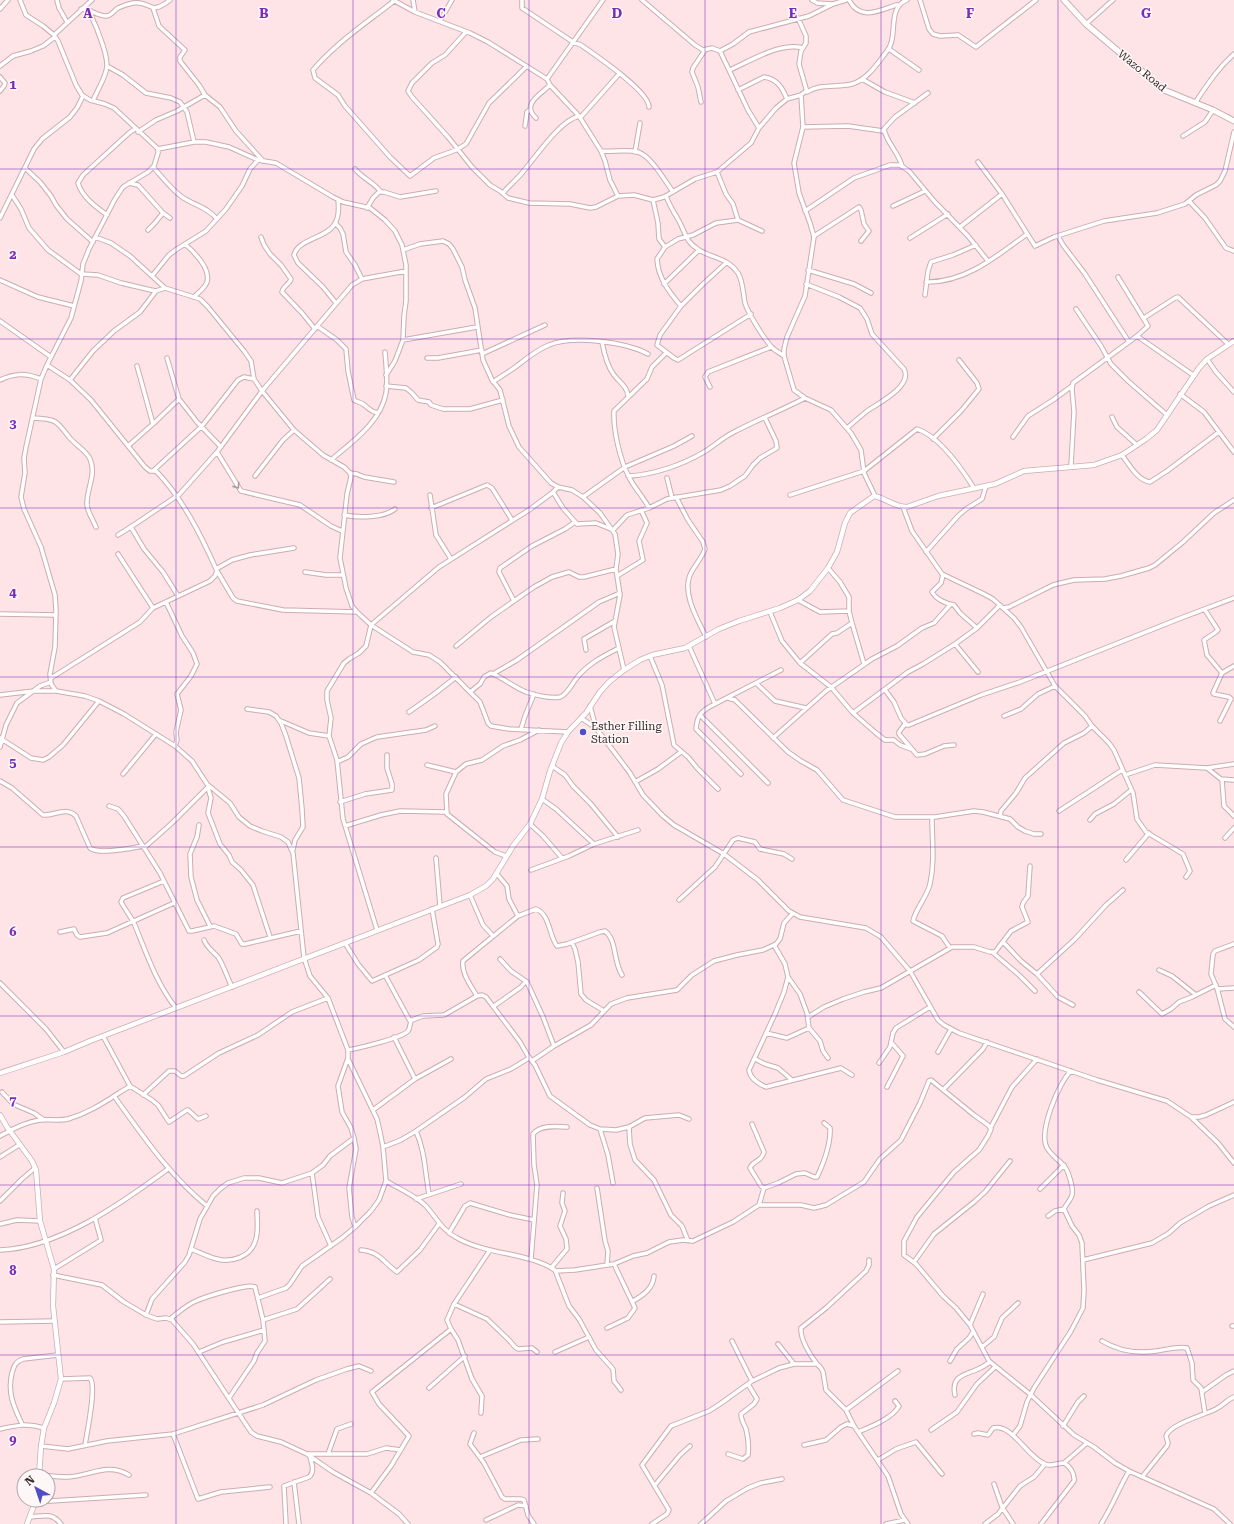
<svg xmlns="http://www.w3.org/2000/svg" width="1234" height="1524" font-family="'Roboto Serif',serif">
	<rect width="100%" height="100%" fill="#ffe4e7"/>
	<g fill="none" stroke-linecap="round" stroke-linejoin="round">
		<defs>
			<path id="minor" d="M20,0L26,15L43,26L54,35L58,41L76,85L82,95L90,100L105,104L114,108L155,146L158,149V153L154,166L148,172L123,187L115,199L89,249L83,264L81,281L71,318L47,365L41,379L26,447L24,458L25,473L21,497L24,509L41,547L55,595L56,611L55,647L50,674L51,684L56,691L85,696L99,701L124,714L175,746L192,761L207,784L230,803L239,817L250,826L262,831L281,837L288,842L293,853L304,958L310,976L328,998L348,1050V1058L338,1086L342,1112L351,1128L354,1138L356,1149L349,1188L352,1217L355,1227
				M57,0L59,8L67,22
				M393,0L415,12L470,33L488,42L547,79L550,85L579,116L601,151L605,161L610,180L618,196
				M413,0L415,12
				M522,0V8L573,42L581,45C595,55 649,91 649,107
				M642,0L695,45L703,50L712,48L720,51L733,44L749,32L809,16L833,4L846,0
				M812,0L817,3L832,4
				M849,0C860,21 878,11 896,5H898
				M920,0L929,29L933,34L940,36L958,35L976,47L1036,0
				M394,1C366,23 336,43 313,70L315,78L338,95L345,106L390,157L410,176L434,158L456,150L466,144L489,103L526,67
				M153,8L159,26L185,50L180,57V61L199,85L205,95L220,107L236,131L263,161
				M0,9L8,0
				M81,9C90,9 96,15 105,16C111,17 113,11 118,8C122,6 128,4 133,3C152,0 148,17 170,0
				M91,11C91,20 96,24 98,32C102,42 107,54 107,66C106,78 97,90 93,101
				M798,18L806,36V43L801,51L799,64L807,92
				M440,21L452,0
				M1086,24L1113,0
				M466,32L445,55L432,63L412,83L408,91L412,97L448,137L472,167L490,185L500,191L508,198L529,203L570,204L590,208L596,207L618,196L634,195L653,200L664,197L695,179L717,172L751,143L759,128L776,108L787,99L801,95L806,91L807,92C821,83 837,88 852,84C867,80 878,63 887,51C899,37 886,8 907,0
				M54,35L92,0
				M889,49L919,70
				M720,51L748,110L759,128
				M0,66L13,56L31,51L43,46L55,37
				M107,66L123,75L146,93L171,98L180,102L187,112L194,142
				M730,70C750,61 780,42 803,48
				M0,77L5,83L4,86L0,91
				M547,79L603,0
				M862,79L885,92L915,103
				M738,90L764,77C777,79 782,87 787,99
				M801,95L803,127L794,163L799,193L810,223L814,237L805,296L787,337L784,349V356L794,390L805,398L831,410L851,433L861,450L864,473L875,496
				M701,102L698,87L692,72L693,68L705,50
				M1195,103C1207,85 1218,68 1234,54
				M536,118C521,104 540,95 550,85
				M580,118L619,74
				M525,126L527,112L530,110
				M803,127L848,126L883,131
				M138,132L156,120L177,111L205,95
				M1183,136L1205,122L1213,110
				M158,149L194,142H206L229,147L258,160L276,163L333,197L343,202L370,208L385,220L395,231L402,245L406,265V301L404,316L403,340L395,361L386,375
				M601,151C612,152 628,149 638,152C651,156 665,181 673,192
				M635,152L640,123
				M978,162L1002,194
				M902,166C899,153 886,142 884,129L895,117L928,93
				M153,167C162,177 171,189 182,197C194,205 207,207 217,219
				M25,168L40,182L51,196L56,205L67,219L93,242
				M355,169C363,179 374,182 381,192
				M129,183L138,185L163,213L154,224L148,230
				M503,193C509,186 516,180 522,173C536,157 559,121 579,116
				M12,195L21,209L29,228L48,250L81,274L98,275L121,283L151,290L156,291L165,288
				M666,196C669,205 674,212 679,221C686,234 685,241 699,250C712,258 728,258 738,273C743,281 743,293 745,303C748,313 763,337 770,345C773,350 780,353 784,356
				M653,200L658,223L659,239L665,247
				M1189,201L1205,218L1226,248L1234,251
				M893,206L925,191
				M367,208L373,198L379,192H384L400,197L436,191
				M805,211L854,178L890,165H900L909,171L934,201L968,236L988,261
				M163,213L170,218
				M107,215C96,207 82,197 78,183L83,175L129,133L135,129
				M0,218L34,149L42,139L70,117L77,108L83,96
				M738,220L762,231
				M336,224L340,228L343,234L346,252L355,265L362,279
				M960,227L1002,194L1035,246L1054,237L1104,221L1157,213L1185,204L1196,195L1216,185L1220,181L1225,171L1234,132
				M814,236L859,207L861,210L864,224L869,231L861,241
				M1058,236L1063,245L1085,274L1129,342
				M95,237L111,243L130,256L165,288L200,299L208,307L244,351L251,361L254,379L262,391L294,430L323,455L344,467L350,473L351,477L347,494L340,558L346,588L352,606L357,612L371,625L413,652L429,655L440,662L480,702L488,723L491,726L509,729L568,732
				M261,237L264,245L270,254L281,265L291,279C290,284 283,286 282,292L302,313L315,329
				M910,238L948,214
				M185,244C194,252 211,268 207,282C205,288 199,292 194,297
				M403,250L420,244L443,241L449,244L453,249L462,267L465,280L475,308L483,360L492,380L500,390L509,426L519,447L551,483L558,487L572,490L583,497L600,513L615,534L618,554L616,569L620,595L614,627L624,670
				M726,263L703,284L681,306L660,335L657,345L674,358L678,360L751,314
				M808,270L854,284L871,293
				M152,276L169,255L177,249L206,231L226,209L242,186L250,169L258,160
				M0,280L38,297L74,306
				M926,282C965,283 997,256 1027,234
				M664,284L699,250
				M806,284L839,297L860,308L867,319L872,334L904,369C913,386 879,403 867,411C861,416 854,422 847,428
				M925,295L928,271L931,262L953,255L976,245
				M336,303L323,287L298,263L294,255C298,239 326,238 334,225C339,218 339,208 338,200
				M681,306C669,292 658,278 657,259L665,247L678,239L693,235L716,223L738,220L733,204L726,194L717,172
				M1076,309L1101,346L1111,364L1128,381L1167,415
				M1144,318L1175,298L1178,297L1228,344
				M0,321L51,357
				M317,326L337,340L346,349L348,371L354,400C357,402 360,402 363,404C370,409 369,411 378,413
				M1137,336L1193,375
				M403,340L477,327
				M602,342C604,353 607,366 614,375C620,383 627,386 628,396
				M482,354L545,325
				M167,358L179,399
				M427,358H438L482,350
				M1207,359L1216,372L1234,392
				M47,365L70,380L91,400L145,467L150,471H156C183,499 201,535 217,571L215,576L210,581L153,608L140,622L51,678
				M137,366L153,424
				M0,380C15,373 25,373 41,379
				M70,380L93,351L114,331L140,312L156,291
				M493,382C500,377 507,373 514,368C525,360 536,350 549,345C573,335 626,342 648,354
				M386,386L406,388L412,393L418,400L429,402L431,405L443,409H470L503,400
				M710,387L705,377L708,372L771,347
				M1180,394L1204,412L1234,452
				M1112,417L1117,427L1137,445
				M33,418C56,419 56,420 69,437C74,444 87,451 90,459C97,475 86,489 87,505C88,513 93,520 96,527
				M1013,437L1028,416L1053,400L1072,386
				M933,439L961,411L979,389L977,383L959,360
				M128,446L153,424L179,399L197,422L221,447
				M217,452L241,491L300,505L331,526L342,531
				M1122,455C1128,463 1138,481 1150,482L1167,471L1219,432
				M331,460C352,442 381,422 386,393C388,380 386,365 385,352
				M1071,466L1074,412L1072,389L1073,383L1137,336L1148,326L1118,277
				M153,471L202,426L238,380L244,377L254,379
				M350,473L357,474L364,477L394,482
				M255,476L283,440L294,430
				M628,476C653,475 682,465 704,452C714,446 722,438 734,432C757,420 782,410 805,398
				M667,478L672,498
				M553,492L563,508L577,524L596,523L613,530L627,515L649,508L667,499L721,490L730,486L745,476L753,465L760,458L777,448L776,441L765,418
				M430,495L436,535L451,559
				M790,495L864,471L917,429C939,436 962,469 974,488
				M177,497L217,452L262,391L352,285L362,279L406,271
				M583,497L625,467L674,446L692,436
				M676,497L688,520L703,542L705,549C702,558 694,566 690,575C682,594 698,620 706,637
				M903,507L912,531L942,574L984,594L993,599L1014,618L1021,627L1055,686L1085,716L1092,726L1109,743L1114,750L1133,793L1137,819L1146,832L1183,854L1190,871L1186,877
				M431,508L487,485L492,488L512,520
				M649,508C643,496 634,488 629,477C620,460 613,430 614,411L647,379L652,367L666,353
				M344,515C358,518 384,518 395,509
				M131,527L144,549L163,572L178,596
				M118,535C138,523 157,509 177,496
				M926,552L958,516L966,509L982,499L986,486
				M118,554L153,608
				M828,568L840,582L849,597V611L852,623L864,664
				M216,569L232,560L250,555L294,548
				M217,571L233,598L237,601L283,610L357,612
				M305,572L326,575H343
				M943,575L941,583L932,592C936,599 946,604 954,605L960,613L977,628
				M617,576L643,560L639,541L647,523L641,510
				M798,600L820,612L849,611
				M514,601L499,572L500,568L532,546L565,529L575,522
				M166,602L182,636L193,653L197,664L191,676L177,694L181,710L176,732L177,740L175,746
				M1003,608L1009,607L1053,585L1061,583L1074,580L1105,579L1121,576L1149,568L1155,565L1183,542L1214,513L1234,500
				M1205,610L1218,630L1216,632L1204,640L1207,655L1222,673L1213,693L1214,694L1229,697L1231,699L1220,721
				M770,612L782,641L800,663L831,687L853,713L876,733L885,740H894L900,745L911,749
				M0,614L56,615
				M955,644L978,672
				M456,646L491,617L534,587L552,577L569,572L579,577H584L616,569
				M689,646L715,704
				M586,650L584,639L615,621
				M650,656L662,685L674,745L688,757L697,768L718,789
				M800,663L832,634L837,633L852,623
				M1222,673L1234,666
				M493,674L517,660L599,602L620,593
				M757,684L775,701L806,708
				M885,690L894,702L901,718L907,725H909L981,695L1020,682L1181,618L1234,598
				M470,692L480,684L484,677L491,673C503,678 514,687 526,692C534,695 552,699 560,697C567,695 572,684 576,679C586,665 603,656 619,648
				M0,695L34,691H56
				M728,698L735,700L788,752L801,761L817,770L843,800L895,817H935L974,811L983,812L1010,819L1018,827L1025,831L1034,834H1041
				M590,706L596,728
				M247,709L269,712L276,716L281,723L286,736L299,778L302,809L303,827L295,840L293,850
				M409,712L433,695L456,677
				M853,713L908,672L923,664L955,644L977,628L1000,605
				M700,715L768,783
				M1004,716L1021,709L1038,694L1055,686
				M581,718L596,728L630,773L643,795L663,816L674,825L724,854L758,880L789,911L800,917L866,928L881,937L910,971L938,1020L944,1025L959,1033L1097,1080L1167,1101L1191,1117H1199L1206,1115L1234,1102
				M281,721L309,733L329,736
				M905,724L899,732V734L917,755L925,754L944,746L954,745
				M521,729L525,716L534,694
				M0,738L31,758L43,760L49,757L63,745L99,701
				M773,738L826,691L872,659L897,646L922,628L934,623L950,605
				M0,747L6,725L17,703L40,686L51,682
				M337,762L348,757L361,744L377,737L426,730L435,726
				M427,765L456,772L466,764L482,760L503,746L520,740L539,730
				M552,766L565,775L573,786L591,804L618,837
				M1207,768L1222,780L1224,806L1234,816
				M456,772L446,794L447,814L495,852L506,856
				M123,774L156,734
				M741,774L696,729C697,717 700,712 711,706L781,670
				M1125,775L1155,765L1207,768L1234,764
				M1221,779L1234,780
				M0,781L12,788L43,815C55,816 65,806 76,816L90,848C99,855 131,848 143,846
				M635,782L658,769L681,752
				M208,788L211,798L208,813L220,844L229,855L232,862L241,870L253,885L270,937
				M542,799L556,809L594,844
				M340,802L365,794L392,790V784L387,768V755
				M109,806L118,809L124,816L160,873L189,931H192L214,926L236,934L242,944H245L301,931
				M1059,811L1122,770
				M1000,816L1001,811L1016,793L1025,778L1064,743L1084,733L1092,726
				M932,818C932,840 935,862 930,884C927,897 916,908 913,921L942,936L950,948
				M1090,820L1095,814L1114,804L1131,790
				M530,824L543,836L562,858
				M199,825L197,837L190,854L191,877L197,900L210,926
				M345,826L381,815L400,811L446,812
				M1225,838L1234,828
				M144,848L172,823L208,787
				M436,858L440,906
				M1126,860L1149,833
				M531,870L569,856L594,844L638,830
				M497,874L507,886L509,899L518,916
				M164,881L123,898L121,902C125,909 130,916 134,923C146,952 156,983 176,1008
				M470,895L483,925L493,936
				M679,900L715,867L733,840L738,838L755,842L760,849L784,854L792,859
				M377,930L343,819L337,760L329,736L331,718L327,700V691L344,663L349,659L359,653L366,646L371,625L439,567L529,510L552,493L558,487
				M60,932L74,929L77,935L80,937L107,933L174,903
				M204,940C207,948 213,951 218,957C224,966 227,977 232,987
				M345,943L358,964L372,981L419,960L437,947L438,944L432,909
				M572,943L575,949L578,962L581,994L586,1000L604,1011
				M1004,943L1021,961L1037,974L1058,997L1073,1005
				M1234,944L1215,951L1213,954L1211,974L1217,988L1225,1019L1234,1027
				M774,945L785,964L788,977L784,992L775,1014L749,1070C750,1079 759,1084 766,1087L841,1068L852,1075
				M992,952L1019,975L1035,991
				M500,959L511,971L527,982L543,1017L554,1046
				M1159,970L1172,976L1196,995
				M1037,974L1075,939L1106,905L1123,890
				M385,975L410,1021
				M788,977L800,994L807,1013L809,1028L820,1041L823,1051L828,1058
				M0,983L46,1029L64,1052
				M1217,989L1234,988
				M1139,992L1162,1014L1171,1009L1179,1002L1192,997L1216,985
				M477,996C471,986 461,973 463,961L518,916L536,909C550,914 549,936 557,946L567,944L600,932L605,931C617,940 613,961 622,975
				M494,1006L521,987L526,981
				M808,1017L824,1007L843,999L864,992L881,988L952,947H974L990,952H995L1011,931L1028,922L1022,907L1023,903L1028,896L1030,866
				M766,1033L787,1038L809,1028
				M103,1036L130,1086L152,1100L158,1105L169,1122L187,1110H188L198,1119L206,1116
				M394,1037L415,1079
				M348,1050C359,1048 402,1038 408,1031C411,1027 409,1023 412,1020L423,1016L444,1015L477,996L482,995L486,997L520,1042L528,1056L535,1065L550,1096L590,1125L600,1129L616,1130L629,1127L645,1118L679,1115L689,1119
				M938,1052L951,1029
				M755,1059L765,1064L778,1068L792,1080
				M532,1061L554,1046L591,1025L611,1004L627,998L677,990L692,975L714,961L737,955L763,950L776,944L780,939L784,923L793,913
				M879,1063L890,1047L893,1033L896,1028L930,1007
				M887,1087L903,1056L891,1042
				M944,1089L983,1049L987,1042
				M2,1092L13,1104L34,1113L44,1120
				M143,1095L169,1071H175L181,1076H184L219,1053L258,1035L292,1012L328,998
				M114,1096C143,1136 169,1175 207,1206
				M373,1110L415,1079L451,1059
				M1192,1118L1218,1143L1234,1163
				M752,1124L764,1152C762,1162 753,1160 750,1168L761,1186L764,1188L778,1183L796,1174L805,1173L814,1177H817C824,1162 831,1144 830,1128L824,1123
				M629,1127L630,1144L635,1160L654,1180L671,1215L682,1226L688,1241
				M991,1127L1012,1087L1037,1059
				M600,1129L608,1155L613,1183
				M416,1131C425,1151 425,1172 429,1194
				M0,1136C12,1129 26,1122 40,1120C49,1119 59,1121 68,1119C92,1112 109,1099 130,1086
				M383,1147L401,1140L416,1131L465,1097L486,1079L511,1069L529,1058
				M0,1157L19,1145
				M312,1173L318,1217L331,1246
				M386,1181C398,1188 414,1195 425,1205C437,1218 442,1231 459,1239C489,1255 526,1252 555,1270L569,1306L579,1319L596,1350L613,1369L614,1381L621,1390
				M597,1188L605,1241L608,1251L607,1265
				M1040,1189L1064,1165
				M416,1199L461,1184
				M0,1201L22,1179L35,1168
				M759,1205L764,1188
				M1048,1216L1055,1211L1064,1209
				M0,1224L17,1220L40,1221
				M449,1233L465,1206L470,1203L510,1215L534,1220
				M191,1249C199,1252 208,1257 217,1259C231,1263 250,1257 255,1242C259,1232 257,1221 257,1211
				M0,1250C59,1248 122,1203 168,1169
				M361,1250C379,1251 384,1263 397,1272L420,1250L439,1224
				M531,1259L537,1185L534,1165L533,1134C540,1125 556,1126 567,1127
				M1083,1260L1152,1243L1169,1233L1180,1223L1209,1206L1234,1195
				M914,1262L934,1234L974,1202L985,1192L1010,1161
				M551,1268L567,1249L566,1239L560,1226L565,1211L562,1203L563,1193
				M54,1269L101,1240L95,1218
				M556,1271L575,1270L614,1264L633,1256L647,1253L669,1242L683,1240L693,1241L733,1222L759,1205H801L814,1208L826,1205L864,1182L880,1159L901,1140L920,1103L929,1081L931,1080L974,1115L988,1125L991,1129L988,1136L979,1150L954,1172L917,1217L904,1241V1255L916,1264L943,1296L956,1308L970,1325L989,1361L1031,1395L1074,1435L1094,1447L1115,1463L1129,1471L1214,1509L1230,1524
				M53,1275L102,1285L124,1302L146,1315L157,1319L166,1318L172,1320L193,1344L251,1432L257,1436L281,1442L307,1454L333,1472L371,1493L399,1514L408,1524
				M258,1298L286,1288L290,1284L302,1266L342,1238L355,1227L371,1211L379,1200L386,1181L383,1147L380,1132L377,1119L348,1059
				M633,1301C644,1295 653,1288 654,1276
				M454,1304L487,1319L509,1340L515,1347L518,1349L532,1348L537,1352
				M146,1315L152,1299L185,1262L189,1255L200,1219L213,1196L220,1189L228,1183L244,1178H259L282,1183L312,1173L323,1165L330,1156L354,1138
				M170,1319C178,1313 186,1305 196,1301C205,1297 248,1283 255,1287L263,1320L265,1341L257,1353L254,1361L229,1398
				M263,1320L297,1309L330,1279
				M0,1322L54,1321
				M970,1325L983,1294
				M1232,1326H1234
				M607,1328L628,1318L635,1308L614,1264
				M732,1341L752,1381
				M1102,1341C1119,1351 1137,1354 1156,1351C1166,1350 1177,1346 1187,1348L1192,1363L1193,1380L1201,1388L1205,1413
				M778,1344L794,1364
				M982,1347L994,1337L1002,1318L1018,1303
				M199,1352L223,1342L264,1330
				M555,1352L589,1337
				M950,1361L957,1349L969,1338L973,1332
				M817,1364C810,1355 800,1339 801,1328L826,1308L866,1271L869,1265V1260
				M61,1379L90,1378C97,1386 87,1432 85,1445
				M429,1388L465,1356
				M1202,1392L1226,1375L1234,1371
				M955,1395C951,1377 963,1375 976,1370C981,1368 986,1365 990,1362
				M846,1410L898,1371
				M481,1413L482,1396L472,1379L458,1340L451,1329L447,1320L454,1304L490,1250
				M22,1424C14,1407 7,1393 12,1373C14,1366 15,1362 23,1359L58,1355
				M1063,1426L1078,1402L1084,1396
				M0,1429C18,1425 27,1423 44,1428
				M931,1430L957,1412L977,1384L995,1367
				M858,1432C870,1427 893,1418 899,1406L895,1401
				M474,1433L470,1444L484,1463L502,1497L505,1499H521L524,1500L528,1515L534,1524
				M173,1434L198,1499L221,1492L270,1487
				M974,1434L978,1433L988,1435L993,1428C1012,1423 1028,1458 1045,1464C1050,1467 1058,1463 1064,1463C1070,1466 1075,1474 1074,1481L1041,1524
				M1013,1435L1020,1426L1027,1402L1034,1388L1071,1331L1083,1308L1084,1290L1082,1243L1079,1235L1072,1226L1064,1209C1066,1204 1071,1200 1072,1195C1074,1190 1068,1169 1064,1166C1059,1160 1051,1155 1047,1148C1038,1132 1059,1082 1071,1071
				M804,1445L826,1440L841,1427L847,1424L854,1426
				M41,1446L68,1449L107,1441L173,1434L263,1405L316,1380L347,1369L359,1366L371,1371
				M308,1454H367L386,1448L401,1450
				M328,1454L337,1429L351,1424
				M728,1454L743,1459L748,1455C749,1447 748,1437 746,1429C744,1424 741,1420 741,1414L754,1404L757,1399L748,1384
				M480,1457L521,1440L538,1439
				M878,1460L896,1449L916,1442L942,1474
				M1064,1463L1087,1443
				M39,1475C49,1476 59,1477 68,1477C90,1476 107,1462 129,1475
				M1142,1477L1167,1446L1168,1443L1166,1436C1170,1424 1204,1415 1216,1409C1223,1406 1226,1400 1234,1397
				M294,1482L299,1524
				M994,1484L1002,1507L1013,1524
				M655,1485L680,1455L690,1446
				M371,1493L391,1466L409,1436L379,1404L372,1392L451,1329
				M35,1502L146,1495
				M30,1517C43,1516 52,1512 61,1524
				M486,1520L518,1505L526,1506
				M286,1524L284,1486L309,1477C315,1472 312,1464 310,1457
				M652,1524L667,1514L669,1510L642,1465L671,1426L709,1411L720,1404L752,1381L779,1368L794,1364H817L821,1368L823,1372L826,1390L846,1410L854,1426L888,1476L901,1514L908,1524
				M701,1524L726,1501L748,1488L761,1483L782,1479
				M886,1524L905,1520
				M985,1524L998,1514L1020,1486L1034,1477L1045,1464
				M1101,1524C1112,1507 1119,1488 1129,1471"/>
			<path id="tertiary" d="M0,1073L64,1052L90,1041L470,895L486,886L493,879L513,846L530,824L542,799L550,771L561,743L568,732L586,713L600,692L609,682L624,670L640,660L652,655L685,648L719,629L739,621L780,608L798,600L810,591L828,568L837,552L845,523L850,513L874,496C885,498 895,507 907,507L938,496L995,484L1024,471L1094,465L1122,455L1146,439L1157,430L1199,368L1207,359L1234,341
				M0,1115L7,1127L32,1161L36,1170L40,1221L54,1269L53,1306L61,1379L54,1403L44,1428L41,1446L39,1476
				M27,1524L36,1500"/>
			<path id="secondary" d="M1064,0L1086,24L1164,90L1213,110L1234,121"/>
		</defs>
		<use href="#minor" stroke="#ccacb0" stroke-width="5.5"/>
		<use href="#tertiary" stroke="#ccacb0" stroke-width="6"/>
		<use href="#secondary" stroke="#ccacb0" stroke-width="7"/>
		<use href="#minor" stroke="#fff" stroke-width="3.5"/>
		<use href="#tertiary" stroke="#fff" stroke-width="4.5"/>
		<use href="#secondary" stroke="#fff" stroke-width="5"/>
	</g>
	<defs><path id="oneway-chevron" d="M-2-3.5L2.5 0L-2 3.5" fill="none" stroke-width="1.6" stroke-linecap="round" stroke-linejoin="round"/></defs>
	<use stroke="#a59fa0" href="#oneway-chevron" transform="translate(237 486) rotate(55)"/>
	<path fill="none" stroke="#7b2cbf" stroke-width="1" stroke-opacity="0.55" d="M176,0V1524M353,0V1524M529,0V1524M705,0V1524M881,0V1524M1058,0V1524M0,169H1234M0,339H1234M0,508H1234M0,677H1234M0,847H1234M0,1016H1234M0,1185H1234M0,1355H1234"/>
	<circle fill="#504ec5" stroke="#fef7f8" stroke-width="1.5" cx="583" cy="732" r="4"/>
	<g text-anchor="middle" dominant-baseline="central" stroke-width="3" stroke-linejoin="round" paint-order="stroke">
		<g font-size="11" fill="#362a2b" stroke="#fef7f8">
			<text transform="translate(1142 71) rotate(39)">Wazo Road</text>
		</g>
		<g font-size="11" fill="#362a2b" stroke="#fef7f8" text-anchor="start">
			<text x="591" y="726">Esther Filling<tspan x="591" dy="13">Station</tspan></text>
		</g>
	</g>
	<g font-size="13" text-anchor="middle" font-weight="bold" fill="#7b2cbf" stroke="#fef7f8" stroke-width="3" stroke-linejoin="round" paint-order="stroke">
		<text x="88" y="18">A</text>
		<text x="264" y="18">B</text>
		<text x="441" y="18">C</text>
		<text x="617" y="18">D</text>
		<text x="793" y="18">E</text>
		<text x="970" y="18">F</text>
		<text x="1146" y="18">G</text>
		<text x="13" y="89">1</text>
		<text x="13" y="259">2</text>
		<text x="13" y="428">3</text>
		<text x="13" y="597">4</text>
		<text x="13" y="767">5</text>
		<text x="13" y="936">6</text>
		<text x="13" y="1105">7</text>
		<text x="13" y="1275">8</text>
		<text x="13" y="1444">9</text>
	</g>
	<g transform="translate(36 1488) rotate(320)"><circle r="19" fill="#fef7f8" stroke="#aea5a6"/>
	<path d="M0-3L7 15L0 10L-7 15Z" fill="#504ec5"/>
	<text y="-6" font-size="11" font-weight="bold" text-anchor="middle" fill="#362a2b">N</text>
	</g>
</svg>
